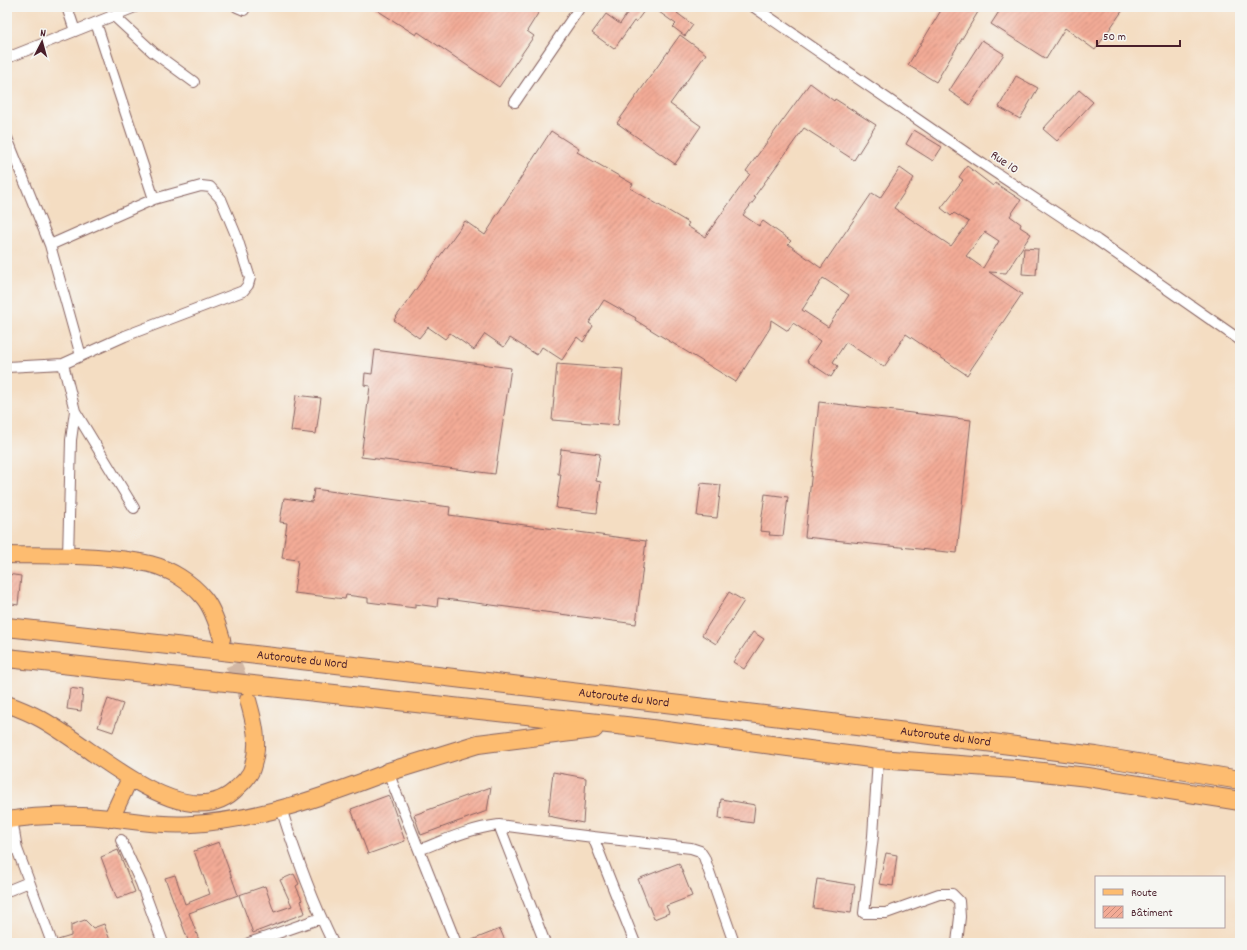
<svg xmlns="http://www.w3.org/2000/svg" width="1247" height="950" font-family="Dekko,sans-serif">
	<defs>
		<pattern id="building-hatch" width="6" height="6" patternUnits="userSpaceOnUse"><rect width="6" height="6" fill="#f3ab96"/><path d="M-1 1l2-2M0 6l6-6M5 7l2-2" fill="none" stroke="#c78b7b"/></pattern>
	</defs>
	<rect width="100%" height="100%" fill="#f6f6f2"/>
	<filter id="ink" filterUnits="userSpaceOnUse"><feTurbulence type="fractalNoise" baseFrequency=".025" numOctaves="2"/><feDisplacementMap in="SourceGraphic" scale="8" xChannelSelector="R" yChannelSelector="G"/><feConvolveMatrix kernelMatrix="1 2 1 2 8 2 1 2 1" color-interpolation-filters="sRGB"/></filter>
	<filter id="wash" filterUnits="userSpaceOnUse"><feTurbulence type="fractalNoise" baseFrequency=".012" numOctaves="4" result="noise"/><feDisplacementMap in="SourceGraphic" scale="16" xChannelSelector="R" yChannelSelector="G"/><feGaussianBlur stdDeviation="0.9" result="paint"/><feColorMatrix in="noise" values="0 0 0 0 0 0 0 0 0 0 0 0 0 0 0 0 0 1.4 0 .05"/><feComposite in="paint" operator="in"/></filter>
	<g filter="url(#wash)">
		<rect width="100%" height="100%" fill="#f4ddc2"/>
		<g id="blocks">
			<path fill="url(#building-hatch)" fill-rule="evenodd" d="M372,7H542L527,31L534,36L499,87L418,32L416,35Z
				M632,7H647L636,22L634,21L614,49L592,33L606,14L620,24Z
				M652,7H681L677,13L693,25L685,36L673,27L676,24Z
				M943,7H981L936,82L908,65Z
				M1002,7H1125L1095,50L1065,28L1046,59L991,24Z
				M680,35L706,54L670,104L701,126L675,164L617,123Z
				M982,40L1004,54L970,105L949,91Z
				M1016,76L1038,88L1020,119L999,107Z
				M810,83L834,101L835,99L876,125L854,160L804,128L754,197L756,198L743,215L759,226L763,221L791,241L788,244L821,268L872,193L880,198L900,168L914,178L894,208L951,246L969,222L954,213L951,216L941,208L963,180L959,177L967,166L993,186L995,183L1021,200L1010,216L1021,224L1020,227L1031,234L1006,273L989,272L1022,294L967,375L906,334L884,367L846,342L833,362L838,366L831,377L807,361L820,341L793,323L788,331L771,320L770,328L736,382L635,320L636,318L604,300L589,323L593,326L583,342L577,337L562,360L542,347L537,355L510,338L504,347L485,334L474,350L450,333L445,339L428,327L419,338L394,320L465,221L485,235L494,221H493L551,131L579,149L577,152L633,184L630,188L689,223L687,226L705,237L750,174L746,171ZM985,232L999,241L983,268L966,256ZM823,278L849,295L828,327L802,310Z
				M1079,90L1093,102L1057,141L1043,129Z
				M914,130L942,147L933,161L906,144Z
				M1024,248L1038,249L1036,275L1022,274Z
				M375,350L511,368L495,474L361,457L370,386L364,385L365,373L372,374Z
				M557,364L623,369L618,425L552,420Z
				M296,395L321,398L316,434L291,431Z
				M819,402L971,420L957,553L805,537Z
				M561,449L600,454L596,481L601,482L597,513L556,508L561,474H558Z
				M701,483L721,485L717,518L697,516Z
				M314,489L450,507L449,515L646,541L636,624L438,598L437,607L415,604V608L368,602V598L346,595L345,599L294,593L298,560L282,558L287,523L280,522L284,498L312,502Z
				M765,494L788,497L783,536L769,535L770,532L760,531Z
				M7,574L21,576L18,605L7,603Z
				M729,592L744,601L716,644L702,635Z
				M753,632L764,639L744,669L733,662Z
				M70,688L83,690L81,711L67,709Z
				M108,699L123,704L113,732L98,727Z
				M553,772L586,778L583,823L548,816Z
				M491,787L487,811L421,835L414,815Z
				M389,795L405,841L368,854L351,809Z
				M721,799L755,805L753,823L719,818Z
				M219,842L238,895L189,913L200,943H189L165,878L175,875L185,904L210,894L194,851Z
				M118,850L135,892L117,899L101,857Z
				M886,853L897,855L893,886L879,884Z
				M679,863L692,896L666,906L669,913L654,919L638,879Z
				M294,874L299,884L296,886L302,900L301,901L305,913L253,933L239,895L265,886L274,912L292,906L280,880Z
				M817,879L855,885L851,913L813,908Z
				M85,920L93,928L104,924L111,943H58V940L71,936V925Z
				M500,929L506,943H467V942Z"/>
		</g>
	</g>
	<g filter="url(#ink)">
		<use href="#blocks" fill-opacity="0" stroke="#866260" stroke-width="1"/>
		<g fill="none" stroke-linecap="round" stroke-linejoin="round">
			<path stroke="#d2b7a4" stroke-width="16" stroke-dasharray="16 8" stroke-linecap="butt" d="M224,642L246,695"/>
			<defs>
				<path id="minor" d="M67,7L75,31
					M237,7L244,10
					M754,7L975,159L1097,240L1240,340
					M114,16L153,52L194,82
					M96,23L154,199
					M7,58L135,7
					M515,102L580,7
					M7,138L50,245L81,356
					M63,364L75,411L134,508
					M7,367L63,364L125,336L243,291L248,285L250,278L236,235L221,199L210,187L201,186L154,199L50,245
					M68,557L71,440L75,411
					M878,759L873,836L864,913H886L939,894H952L959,901L960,917L957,943
					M388,772L456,943
					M281,808C296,856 311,898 333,943
					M12,819L17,849L52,943
					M499,825L545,943
					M121,840L141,883L163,943
					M419,850C445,840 471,828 499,825L593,837
					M7,891L29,882
					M249,943L321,918
					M635,943L593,837L691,848L700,851L704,857L734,943"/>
				<path id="primary" d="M7,555C53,556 105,554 150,564C170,569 191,582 204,598C213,609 218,626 222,639
					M7,704C18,708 30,713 41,719C59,729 77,742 94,754C130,778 198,830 238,787C241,784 246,780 248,776C251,773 252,769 253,765C260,743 254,721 248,700
					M111,819L130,778
					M7,820C32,816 58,815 83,816C119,817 155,827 192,824C260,820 325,796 388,772"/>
				<g id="motorway">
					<path id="s1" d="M7,627L354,666L890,730L1096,756L1240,780"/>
					<path d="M7,658L644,728L878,759L1015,769L1088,777L1240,801"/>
					<path d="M388,772L478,744L594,729"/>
				</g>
			</defs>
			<use href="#minor" stroke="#866260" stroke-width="12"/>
			<use href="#primary" stroke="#866260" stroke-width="18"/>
			<use href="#motorway" stroke="#866260" stroke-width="20"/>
			<use href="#minor" stroke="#fff" stroke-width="10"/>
			<use href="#primary" stroke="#fdbc6f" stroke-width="16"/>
			<use href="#motorway" stroke="#fdbc6f" stroke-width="18"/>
		</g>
	</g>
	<g text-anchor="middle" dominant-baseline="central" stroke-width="3" stroke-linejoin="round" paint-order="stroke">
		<g font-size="13" fill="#4a1f2b" stroke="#f6f6f2">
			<text transform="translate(1004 163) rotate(34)">Rue 10</text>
			<text stroke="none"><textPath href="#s1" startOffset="297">Autoroute du Nord</textPath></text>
			<text stroke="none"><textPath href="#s1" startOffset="621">Autoroute du Nord</textPath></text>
			<text stroke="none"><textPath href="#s1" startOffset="945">Autoroute du Nord</textPath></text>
		</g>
	</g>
	<rect width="1247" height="950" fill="none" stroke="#f6f6f2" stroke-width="24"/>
	<rect x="1095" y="876" width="130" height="52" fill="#f6f6f2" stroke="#b1a0a2"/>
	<rect x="1103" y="889" width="20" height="6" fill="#fdbc6f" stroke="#b1a0a2"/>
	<text x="1131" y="896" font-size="12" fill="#4a1f2b">Route</text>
	<rect x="1103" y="906" width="20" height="12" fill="url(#building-hatch)" stroke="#b1a0a2"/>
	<text x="1131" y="916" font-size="12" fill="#4a1f2b">Bâtiment</text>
	<g transform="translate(42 42) rotate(6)" stroke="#f6f6f2" stroke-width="3" paint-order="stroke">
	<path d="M0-3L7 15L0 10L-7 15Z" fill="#4a1f2b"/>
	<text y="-6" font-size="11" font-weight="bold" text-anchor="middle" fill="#4a1f2b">N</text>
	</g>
	<path d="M1097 40v6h83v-6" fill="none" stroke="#4a1f2b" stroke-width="2"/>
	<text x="1103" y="40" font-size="12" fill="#4a1f2b" stroke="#f6f6f2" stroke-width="3" paint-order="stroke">50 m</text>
</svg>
